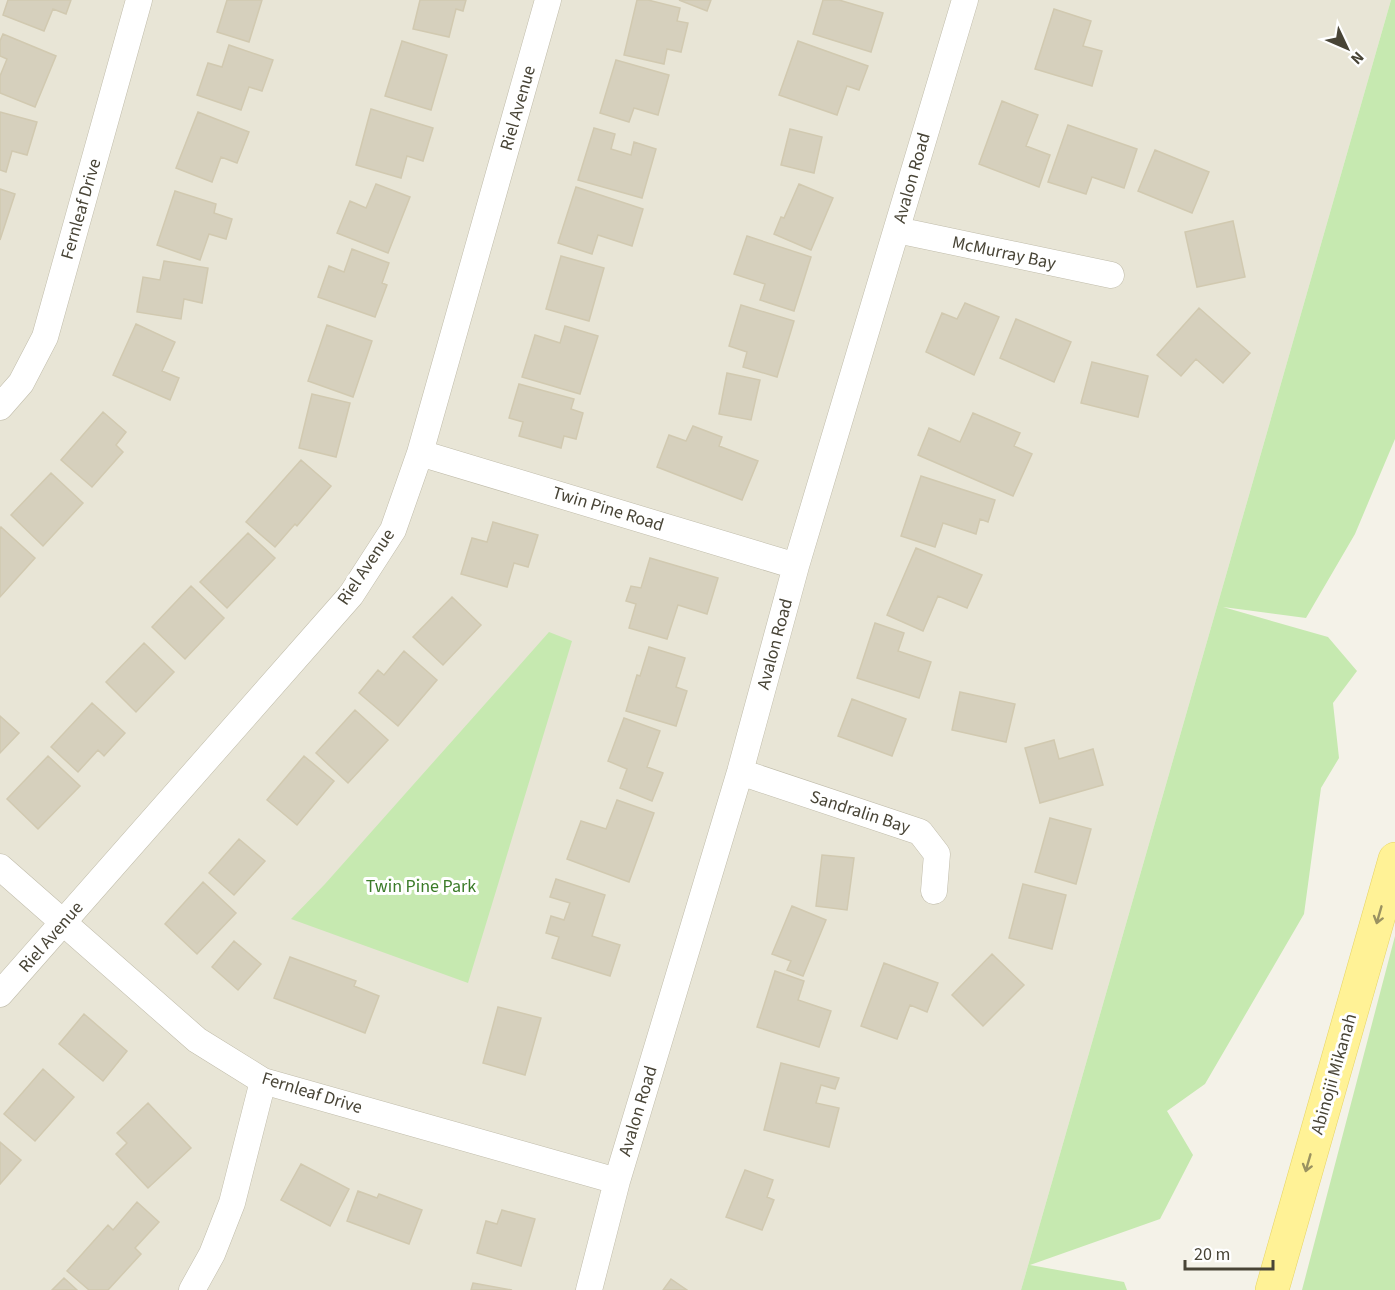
<svg xmlns="http://www.w3.org/2000/svg" width="1395" height="1290" font-family="'Source Sans 3',sans-serif">
	<rect width="100%" height="100%" fill="#f4f2e8"/>
	<path fill="#e8e5d6" d="M0,0H1391L1021,1290H0Z"/>
	<path fill="#c6e9b0" d="M1391,0H1395V439L1355,534L1306,618L1223,607L1328,637L1357,671L1333,703L1339,758L1321,788L1304,914L1205,1084L1167,1111L1193,1155L1160,1219L1030,1265L1124,1282L1127,1290H1021Z
		M549,632L572,641L468,983L291,919L325,884Z
		M1395,936V1290H1302Z"/>
	<path fill="#d6d0bd" stroke="#d1c9b0" stroke-width="1.5" d="M8,0H71L66,14L53,9L44,31L3,15Z
		M227,0H262L249,42L217,32Z
		M420,0H466L463,11L456,9L449,37L413,29Z
		M637,0H648L680,8L677,21L688,23L681,52L667,49L664,64L624,55Z
		M679,0H711L707,11Z
		M823,0H839L883,13L871,52L813,34Z
		M1054,9L1091,21L1083,46L1102,51L1092,86L1035,69Z
		M3,34L56,56L35,107L0,93V76L7,59L0,56V41Z
		M402,41L447,55L431,110L385,96Z
		M798,41L868,66L859,90L847,86L837,115L779,95Z
		M229,45L273,60L262,91L249,87L241,110L197,95L208,63L222,67Z
		M616,60L669,75L658,115L634,108L629,122L600,113Z
		M1002,101L1038,115L1026,146L1050,155L1039,187L979,164Z
		M371,109L433,128L423,161L407,156L401,178L356,165Z
		M0,112L37,122L27,155L12,151L6,172L0,170Z
		M198,112L249,132L237,163L221,157L212,182L176,168Z
		M1068,125L1137,149L1124,188L1092,177L1086,194L1048,182Z
		M594,128L615,134L611,149L631,155L634,142L656,149L642,198L578,180Z
		M790,129L822,137L814,173L781,165Z
		M1155,150L1209,172L1192,213L1138,191Z
		M376,184L410,197L388,253L337,233L350,201L366,208Z
		M799,184L833,198L811,250L774,234L781,217L784,218Z
		M576,187L643,209L632,246L598,235L592,254L558,243Z
		M0,189L15,194L0,240Z
		M175,191L216,204L214,213L232,219L226,239L209,234L200,260L157,245Z
		M1233,221L1245,277L1197,287L1185,232Z
		M747,236L811,257L794,311L760,300L765,284L734,274Z
		M352,249L389,263L382,283L387,285L375,317L318,297L329,266L344,272Z
		M561,256L604,268L589,321L546,309Z
		M164,261L208,268L202,303L184,299L181,319L137,312L143,277L160,280Z
		M965,303L999,317L974,375L926,352L942,313L957,319Z
		M741,305L794,321L777,377L743,367L747,352L729,346Z
		M1199,308L1250,353L1223,383L1196,359L1181,376L1157,355Z
		M1016,319L1071,342L1054,382L1000,358Z
		M136,324L175,342L162,371L179,378L170,400L113,375Z
		M327,325L372,341L353,397L308,381Z
		M565,326L598,336L580,394L522,377L535,335L560,343Z
		M1092,362L1148,376L1138,417L1081,403Z
		M727,373L760,380L751,420L719,414Z
		M519,384L574,399L571,409L583,413L576,439L564,436L561,448L519,436L523,422L509,418Z
		M312,394L350,403L336,457L299,448Z
		M103,412L126,432L116,445L123,452L92,487L61,460Z
		M973,413L1020,433L1014,446L1032,454L1013,496L918,455L929,428L960,442Z
		M693,426L722,437L719,446L758,461L742,500L657,467L669,435L686,441Z
		M301,460L331,486L297,526L295,524L275,547L246,522Z
		M51,473L83,503L43,546L11,515Z
		M921,476L995,500L988,522L980,519L976,534L943,523L935,547L901,536Z
		M493,522L538,535L528,567L514,563L507,587L461,574L472,538L487,542Z
		M1,527L35,558L0,597V529Z
		M248,533L275,558L227,608L200,582Z
		M916,548L982,575L967,608L938,596L923,631L887,615Z
		M650,558L718,578L707,614L678,605L667,639L629,628L636,604L626,601L631,586L641,588Z
		M191,586L224,618L185,659L152,627Z
		M452,597L481,625L443,665L413,637Z
		M875,623L904,633L898,651L931,662L919,698L857,678Z
		M144,643L174,672L136,712L106,682Z
		M649,647L685,658L676,687L687,691L676,726L626,711L637,675L640,676Z
		M404,651L437,680L398,726L359,693L378,670L384,675Z
		M960,692L1015,704L1006,742L952,730Z
		M852,699L906,719L892,756L838,736Z
		M92,703L125,733L104,756L98,750L78,772L51,747Z
		M355,710L388,740L348,783L316,753Z
		M0,716L19,733L0,753Z
		M624,718L660,731L647,767L663,773L652,801L620,788L627,769L608,761Z
		M1054,740L1059,759L1093,749L1103,785L1040,803L1025,748Z
		M48,756L80,786L38,829L7,799Z
		M304,756L334,781L297,825L267,800Z
		M617,800L654,813L629,882L567,859L581,821L606,829Z
		M1050,818L1091,829L1076,884L1035,872Z
		M239,839L265,861L234,895L209,873Z
		M822,855L854,858L847,910L816,906Z
		M556,879L605,895L592,936L620,945L610,976L552,958L559,937L546,933L551,916L564,920L570,903L550,897Z
		M203,882L236,913L197,954L165,924Z
		M1023,884L1066,895L1052,949L1009,938Z
		M792,906L826,920L803,976L787,970L791,961L772,954Z
		M234,941L261,964L238,990L212,967Z
		M992,954L1024,985L983,1026L952,995Z
		M290,957L356,981L354,986L379,996L365,1033L274,998Z
		M884,963L938,983L927,1012L910,1005L897,1039L861,1026Z
		M775,971L804,981L798,1000L831,1011L819,1047L757,1027Z
		M498,1007L541,1018L525,1075L483,1063Z
		M84,1014L127,1051L103,1081L59,1044Z
		M781,1063L839,1078L835,1089L821,1085L816,1103L839,1108L829,1147L764,1130Z
		M43,1069L74,1097L35,1141L4,1114Z
		M148,1103L191,1148L148,1188L116,1154L127,1143L117,1133Z
		M0,1142L21,1160L0,1184Z
		M301,1164L349,1189L330,1226L281,1200Z
		M745,1170L773,1180L767,1197L774,1200L762,1230L726,1217Z
		M358,1191L377,1198L379,1194L422,1210L409,1244L347,1221Z
		M137,1202L159,1222L135,1248L141,1254L108,1290H89L67,1271L108,1225L113,1230Z
		M502,1210L535,1219L521,1266L477,1253L486,1221L497,1224Z
		M64,1278L77,1290H52Z
		M671,1279L687,1290H663Z
		M473,1283L512,1290H471Z"/>
	<g fill="none" stroke-linecap="round" stroke-linejoin="round">
		<defs>
			<path id="minor" d="M897,230L1111,275
				M0,407L21,383L45,337L139,0
				M420,453L796,566
				M740,772L920,832L937,854L934,891
				M0,867L197,1040L263,1081L617,1181
				M0,994L351,595L393,530L420,453L548,0
				M192,1290L212,1254L232,1203L263,1081
				M589,1290L617,1181L740,772L796,566L965,0"/>
			<path id="primary" d="M1272,1290L1395,859"/>
		</defs>
		<use href="#minor" stroke="#c0bcaa" stroke-width="27"/>
		<use href="#primary" stroke="#e6d464" stroke-width="34"/>
		<use href="#minor" stroke="#fff" stroke-width="26"/>
		<use href="#primary" stroke="#fff296" stroke-width="33"/>
	</g>
	<defs><path id="oneway-shaft" d="M-6 0H5M1.5-3L5.5 0L1.5 3" fill="none" stroke-width="1.6" stroke-linecap="round" stroke-linejoin="round" transform="scale(1.5)"/></defs>
	<g stroke="#9a9261">
		<use href="#oneway-shaft" transform="translate(1379 915) rotate(106)"/>
		<use href="#oneway-shaft" transform="translate(1308 1163) rotate(106)"/>
	</g>
	<g text-anchor="middle" dominant-baseline="central" stroke-width="6" stroke-linejoin="round" paint-order="stroke">
		<g font-size="18" fill="#484436" stroke="#fff">
			<text transform="translate(518 108) rotate(-74)">Riel Avenue</text>
			<text transform="translate(912 178) rotate(-74)">Avalon Road</text>
			<text transform="translate(81 209) rotate(-74)">Fernleaf Drive</text>
			<text transform="translate(1004 253) rotate(12)">McMurray Bay</text>
			<text transform="translate(608 509) rotate(17)">Twin Pine Road</text>
			<text transform="translate(366 567) rotate(-56)">Riel Avenue</text>
			<text transform="translate(775 644) rotate(-75)">Avalon Road</text>
			<text transform="translate(860 812) rotate(18)">Sandralin Bay</text>
			<text transform="translate(51 937) rotate(-49)">Riel Avenue</text>
			<text transform="translate(1334 1074) rotate(-74)">Abinojii Mikanah</text>
			<text transform="translate(312 1093) rotate(17)">Fernleaf Drive</text>
			<text transform="translate(638 1111) rotate(-73)">Avalon Road</text>
		</g>
		<g font-size="18" fill="#3a7b28" stroke="#fff">
			<text x="421" y="886">Twin Pine Park</text>
		</g>
	</g>
	<g transform="translate(1347 48) rotate(134)" stroke="#ffffff" stroke-width="4.5" paint-order="stroke">
	<path d="M0-4.5L10 22L0 15L-10 22Z" fill="#484436"/>
	<text y="-9" font-size="16" font-weight="bold" text-anchor="middle" fill="#484436">N</text>
	</g>
	<path d="M1185 1260v9h88v-9" fill="none" stroke="#484436" stroke-width="3"/>
	<text x="1194" y="1260" font-size="18" fill="#484436" stroke="#ffffff" stroke-width="4.5" paint-order="stroke">20 m</text>
</svg>
